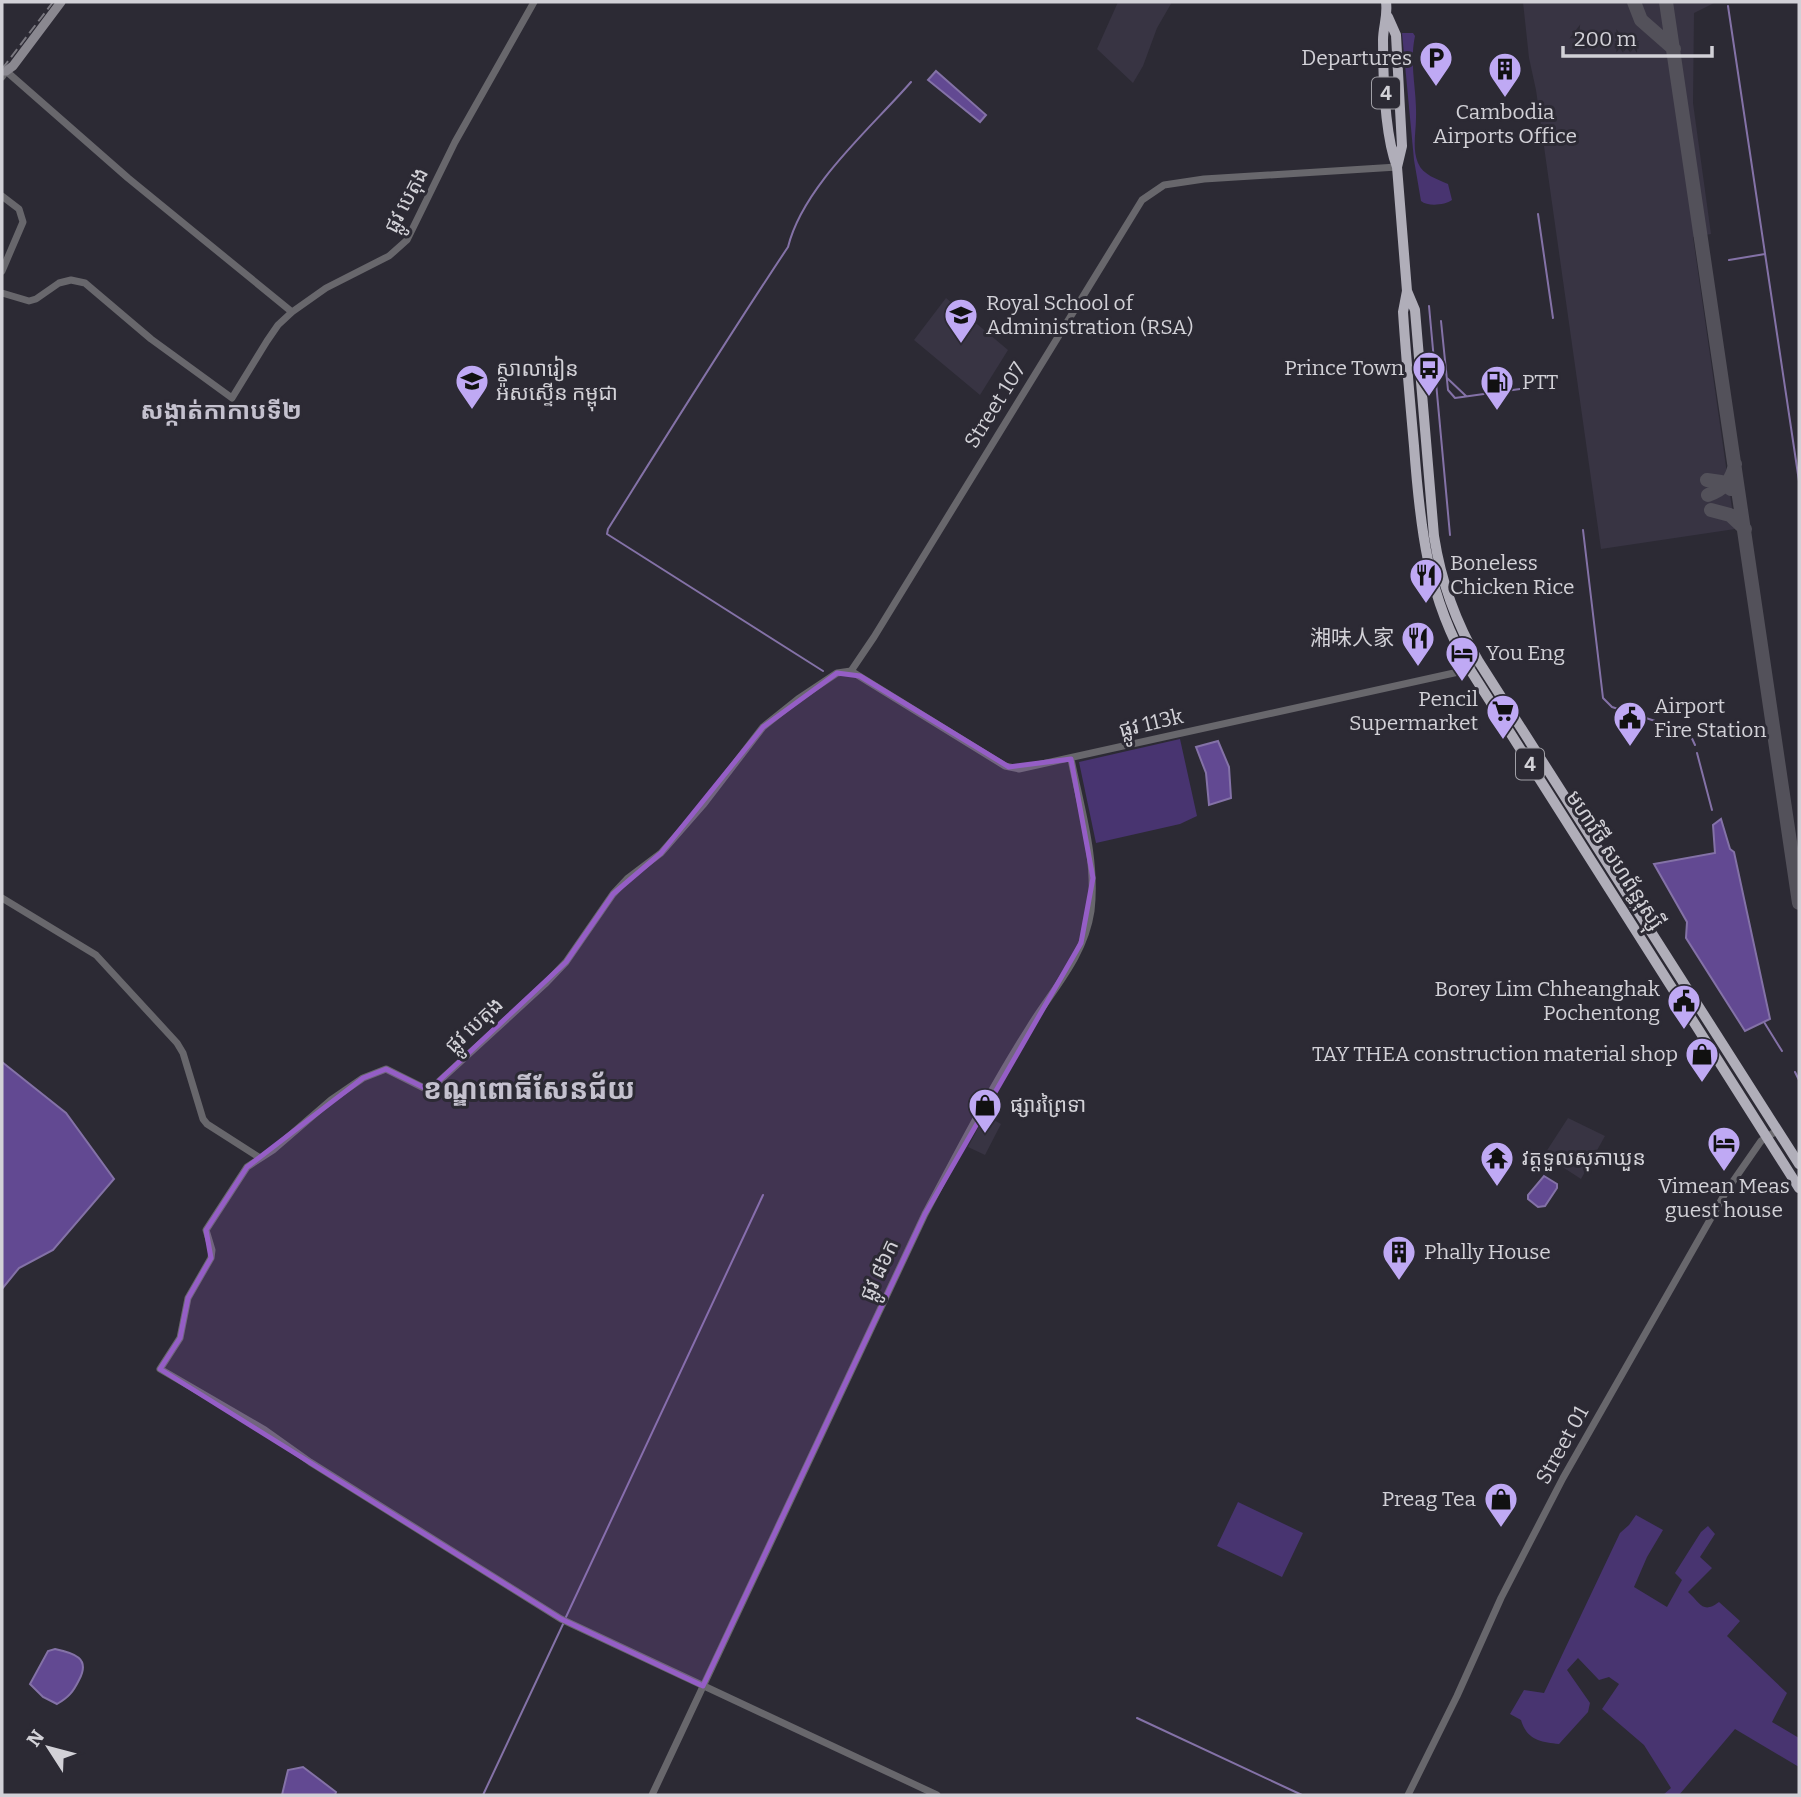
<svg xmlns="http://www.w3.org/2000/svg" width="1801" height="1797" font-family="Bitter,'Noto Sans SC','Noto Sans Khmer',serif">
	<rect width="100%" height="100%" fill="#2c2a34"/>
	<path fill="#383443" d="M1118,2H1172L1157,28L1143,66L1133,83L1097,49Z
		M1523,2H1716L1694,13L1693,103L1711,234L1693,237L1735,529L1601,549L1536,90L1529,58Z
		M946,298L1008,350L980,395L914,340Z
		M985,1115L1001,1124L985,1155L968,1147Z
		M1568,1118L1605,1136L1581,1179L1544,1155Z"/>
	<path fill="#483470" d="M1402,33H1413L1415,36C1409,64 1417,90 1416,118C1416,133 1412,148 1418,163C1423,175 1437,179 1448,184L1452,200C1445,205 1428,207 1421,201L1414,160Z
		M1180,739L1197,816L1180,824L1096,843L1079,762Z
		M1238,1502L1303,1533L1282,1577L1217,1546Z
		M1636,1515L1663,1530L1647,1557L1634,1587L1667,1607L1682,1580L1675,1573L1701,1532L1708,1526L1715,1534L1700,1557L1712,1568L1688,1592C1701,1604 1703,1614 1719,1602L1740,1621L1727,1636L1787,1693L1772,1722L1799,1738V1767L1735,1729L1679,1795H1663L1671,1788L1644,1745L1602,1709L1619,1684L1609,1677L1599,1680L1578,1658L1567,1670L1590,1703L1588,1712L1559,1744C1540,1742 1527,1740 1521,1720L1510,1714L1524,1690L1544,1693L1620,1533L1629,1525Z"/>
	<path fill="#624992" stroke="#8472a7" stroke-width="2" d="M936,71L986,115L980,122L928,80Z
		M1218,741L1229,767L1231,798L1209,805L1206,773L1196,747Z
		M1721,819L1730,849L1734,852L1770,1019L1745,1031L1686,938L1687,922L1654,864L1715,853L1713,825Z
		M2,1062L66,1113L114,1179L53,1250L19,1268L2,1289Z
		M1544,1176L1557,1184V1188L1545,1206L1538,1207L1528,1199V1195Z
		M55,1649C74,1653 91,1658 79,1680C73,1692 69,1697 57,1704L43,1697L30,1684L48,1651Z
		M303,1767L336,1792L335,1795H282L288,1770Z"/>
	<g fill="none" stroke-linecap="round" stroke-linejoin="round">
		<path stroke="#8472a7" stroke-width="2" d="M1728,6L1799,481
			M1538,214L1553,318
			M1729,260L1765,254
			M1429,306L1450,535
			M1441,321L1448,390L1455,398L1520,389
			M1447,378L1466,396
			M1583,530L1603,698L1612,707L1689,732L1695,745
			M823,671L607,534L608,529C667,435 726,340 788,247C803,186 871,128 911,82
			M1697,753L1712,810
			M1764,1022L1782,1051
			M1795,1072L1799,1080
			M566,1617L763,1195
			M1137,1718L1302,1795
			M483,1795L564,1622"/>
		<path stroke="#53515a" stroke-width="14" d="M1634,2L1641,20L1674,49
			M1666,2L1799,903
			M1707,480L1721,482L1731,489
			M1708,495C1724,489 1732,481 1735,464
			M1711,510L1730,515L1745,529"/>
		<path stroke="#68676c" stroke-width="7" d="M2,77L6,71L128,178L292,312
			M2,196L19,209L23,222L2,271
			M2,293L29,301L36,299L59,283L71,280L85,283L151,339L232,398L267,341L278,325L292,312L326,288L389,256L407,240L455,142L534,2
			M851,671L837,673L798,699L763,727L703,805L661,853L628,878L613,894L566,962L545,984L435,1085L426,1089L386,1069L363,1078L331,1100L273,1150L247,1167L206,1230L212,1250L211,1258L188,1298L180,1338L160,1369L265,1430L310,1462L561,1619L937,1795
			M851,671L874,637L1142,200L1164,185L1204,179L1397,167
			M851,671L1005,766L1019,769L1463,671L1472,666
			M2,898L96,955L177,1043L183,1053L203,1119L207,1124L260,1158
			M652,1795L925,1214C958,1152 991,1088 1029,1028C1052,990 1084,958 1091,911C1097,860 1081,809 1071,759
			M1408,1795L1457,1696L1501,1598L1563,1478L1727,1190L1761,1141L1778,1130"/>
		<path stroke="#8a8890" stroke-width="9" d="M2,71H6L13,66L61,2"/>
		<path stroke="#b0aeb9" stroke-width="10" d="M1386,2C1388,16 1383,27 1383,40C1383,75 1385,136 1397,167
			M1388,17L1396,35L1402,146L1397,167L1407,291L1403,312C1406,357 1410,401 1414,446C1420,527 1427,596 1469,668L1799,1188
			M1407,291L1415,310L1434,536C1441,581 1456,623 1479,662L1799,1164"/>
		<path stroke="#7a7880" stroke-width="2" stroke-dasharray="10 5" stroke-linecap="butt" d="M2,69L53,2"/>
	</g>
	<path fill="#955ec6" fill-opacity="0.2" stroke="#955ec6" stroke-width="5" stroke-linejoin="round" d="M837,673L860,676L1009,767L1071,759L1093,878L1081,943L925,1214L703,1686L561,1619L160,1369L180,1338L188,1298L211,1258L206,1230L247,1167L363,1078L386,1069L429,1090L566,962L613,894L661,853L763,727Z"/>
	<defs>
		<symbol id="parking-pin" viewBox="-11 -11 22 30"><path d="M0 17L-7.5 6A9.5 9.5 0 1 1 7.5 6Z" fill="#bfa9f4" stroke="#2c2a34"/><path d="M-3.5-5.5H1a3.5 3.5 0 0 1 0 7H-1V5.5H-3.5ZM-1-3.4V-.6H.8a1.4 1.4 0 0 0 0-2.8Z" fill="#111"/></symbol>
		<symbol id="building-pin" viewBox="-11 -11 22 30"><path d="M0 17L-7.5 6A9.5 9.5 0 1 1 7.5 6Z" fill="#bfa9f4" stroke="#2c2a34"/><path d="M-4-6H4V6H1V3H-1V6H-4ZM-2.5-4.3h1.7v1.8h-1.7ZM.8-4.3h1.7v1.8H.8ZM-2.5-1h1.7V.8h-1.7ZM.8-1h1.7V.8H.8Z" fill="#111"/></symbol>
		<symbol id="school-pin" viewBox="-11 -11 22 30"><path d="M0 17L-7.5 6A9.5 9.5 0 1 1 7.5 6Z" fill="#bfa9f4" stroke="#2c2a34"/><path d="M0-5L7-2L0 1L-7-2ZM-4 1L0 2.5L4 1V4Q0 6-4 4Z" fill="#111"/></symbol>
		<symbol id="bus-pin" viewBox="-11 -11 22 30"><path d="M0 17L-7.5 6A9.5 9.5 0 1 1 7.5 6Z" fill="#bfa9f4" stroke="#2c2a34"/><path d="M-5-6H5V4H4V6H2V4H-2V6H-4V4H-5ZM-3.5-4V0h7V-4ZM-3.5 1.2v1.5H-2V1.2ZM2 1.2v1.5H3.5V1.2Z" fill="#111"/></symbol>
		<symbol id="fuel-pin" viewBox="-11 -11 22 30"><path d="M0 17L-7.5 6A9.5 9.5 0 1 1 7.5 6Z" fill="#bfa9f4" stroke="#2c2a34"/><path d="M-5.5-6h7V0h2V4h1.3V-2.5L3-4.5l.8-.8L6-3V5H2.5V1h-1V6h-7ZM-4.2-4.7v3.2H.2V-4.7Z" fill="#111"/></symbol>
		<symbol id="restaurant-pin" viewBox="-11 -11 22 30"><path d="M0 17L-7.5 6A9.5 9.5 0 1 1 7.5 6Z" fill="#bfa9f4" stroke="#2c2a34"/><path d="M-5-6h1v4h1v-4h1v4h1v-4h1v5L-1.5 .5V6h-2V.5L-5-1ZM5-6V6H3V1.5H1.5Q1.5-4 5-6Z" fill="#111"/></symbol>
		<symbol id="hotel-pin" viewBox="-11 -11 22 30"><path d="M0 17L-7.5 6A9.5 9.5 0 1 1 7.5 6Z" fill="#bfa9f4" stroke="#2c2a34"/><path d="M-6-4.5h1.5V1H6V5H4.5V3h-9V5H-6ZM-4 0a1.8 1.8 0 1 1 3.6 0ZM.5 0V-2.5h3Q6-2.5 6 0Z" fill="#111"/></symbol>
		<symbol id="supermarket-pin" viewBox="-11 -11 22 30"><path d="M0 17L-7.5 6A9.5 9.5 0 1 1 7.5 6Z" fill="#bfa9f4" stroke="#2c2a34"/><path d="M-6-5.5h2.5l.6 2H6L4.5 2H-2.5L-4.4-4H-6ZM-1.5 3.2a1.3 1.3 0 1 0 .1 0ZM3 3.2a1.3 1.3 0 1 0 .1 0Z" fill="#111"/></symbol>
		<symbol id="civic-pin" viewBox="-11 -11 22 30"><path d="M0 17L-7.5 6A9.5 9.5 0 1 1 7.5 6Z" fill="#bfa9f4" stroke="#2c2a34"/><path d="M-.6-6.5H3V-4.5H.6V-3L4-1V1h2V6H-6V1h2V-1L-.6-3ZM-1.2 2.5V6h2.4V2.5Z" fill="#111"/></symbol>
		<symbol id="shop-pin" viewBox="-11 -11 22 30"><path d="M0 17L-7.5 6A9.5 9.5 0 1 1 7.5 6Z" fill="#bfa9f4" stroke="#2c2a34"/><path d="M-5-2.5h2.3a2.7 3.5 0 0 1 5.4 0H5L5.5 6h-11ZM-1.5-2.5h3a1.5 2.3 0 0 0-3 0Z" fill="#111"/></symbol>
		<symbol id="temple-pin" viewBox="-11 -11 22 30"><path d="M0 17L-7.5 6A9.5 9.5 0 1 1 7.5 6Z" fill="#bfa9f4" stroke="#2c2a34"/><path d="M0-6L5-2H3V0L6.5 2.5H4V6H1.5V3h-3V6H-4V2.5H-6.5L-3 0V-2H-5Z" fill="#111"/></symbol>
	</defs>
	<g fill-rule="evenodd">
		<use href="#parking-pin" x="1417" y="39" width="38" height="52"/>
		<use href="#building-pin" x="1486" y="50" width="38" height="52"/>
		<use href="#school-pin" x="942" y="296" width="38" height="52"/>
		<use href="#bus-pin" x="1410" y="349" width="38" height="52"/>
		<use href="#school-pin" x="453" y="362" width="38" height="52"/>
		<use href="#fuel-pin" x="1478" y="363" width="38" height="52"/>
		<use href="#restaurant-pin" x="1407" y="556" width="38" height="52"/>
		<use href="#restaurant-pin" x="1399" y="619" width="38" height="52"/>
		<use href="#hotel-pin" x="1443" y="634" width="38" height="52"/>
		<use href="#supermarket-pin" x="1484" y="692" width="38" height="52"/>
		<use href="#civic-pin" x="1611" y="699" width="38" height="52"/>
		<use href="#civic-pin" x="1665" y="982" width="38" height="52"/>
		<use href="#shop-pin" x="1683" y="1035" width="38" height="52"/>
		<use href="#shop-pin" x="966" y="1086" width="38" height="52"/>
		<use href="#hotel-pin" x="1705" y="1124" width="38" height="52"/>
		<use href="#temple-pin" x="1478" y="1139" width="38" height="52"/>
		<use href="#building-pin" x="1380" y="1233" width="38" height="52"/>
		<use href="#shop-pin" x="1482" y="1480" width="38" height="52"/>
	</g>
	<g text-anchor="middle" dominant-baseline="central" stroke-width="6" stroke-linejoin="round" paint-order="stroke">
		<g fill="#2c2a34" stroke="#a09fa6" stroke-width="2">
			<rect x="1372" y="77.5" width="28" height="31" rx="5"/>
			<rect x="1516" y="748.5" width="28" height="31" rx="5"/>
		</g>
		<g font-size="19" font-weight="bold" fill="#d2d1d7">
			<text x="1386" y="93">4</text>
			<text x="1530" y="764">4</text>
		</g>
		<g font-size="21" fill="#d2d1d7" stroke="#2c2a34" text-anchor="start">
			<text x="1412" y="58" text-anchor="end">Departures</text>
			<text x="1505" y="112" text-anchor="middle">Cambodia<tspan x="1505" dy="24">Airports Office</tspan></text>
			<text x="986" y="303">Royal School of<tspan x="986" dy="24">Administration (RSA)</tspan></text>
			<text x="1404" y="368" text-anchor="end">Prince Town</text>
			<text x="496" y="369">សាលារៀន<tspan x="496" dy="24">អ៉ិសស្ទើន កម្ពុជា</tspan></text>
			<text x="1522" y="382">PTT</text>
			<text x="1450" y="563">Boneless<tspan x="1450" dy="24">Chicken Rice</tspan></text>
			<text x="1394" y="638" text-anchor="end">湘味人家</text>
			<text x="1486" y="653">You Eng</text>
			<text x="1478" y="699" text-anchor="end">Pencil<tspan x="1478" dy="24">Supermarket</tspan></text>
			<text x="1654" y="706">Airport<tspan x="1654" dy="24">Fire Station</tspan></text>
			<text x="1660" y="989" text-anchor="end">Borey Lim Chheanghak<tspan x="1660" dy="24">Pochentong</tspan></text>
			<text x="1678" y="1054" text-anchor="end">TAY THEA construction material shop</text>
			<text x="1010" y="1105">ផ្សារព្រៃទា</text>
			<text x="1522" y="1158">វត្តទួលសុភាឃួន</text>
			<text x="1724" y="1186" text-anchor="middle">Vimean Meas<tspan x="1724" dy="24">guest house</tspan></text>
			<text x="1424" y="1252">Phally House</text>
			<text x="1476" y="1499" text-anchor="end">Preag Tea</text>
		</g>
		<g font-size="21" fill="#d2d1d7" stroke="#2c2a34">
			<text transform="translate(406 200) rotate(-62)">ផ្លូវ បេតុង</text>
			<text transform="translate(995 405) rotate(-58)">Street 107</text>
			<text transform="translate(1151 723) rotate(-13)">ផ្លូវ 113k</text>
			<text transform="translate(1615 860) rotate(57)">មហាវិថី សហព័ន្ធរុស្ស៊ី</text>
			<text transform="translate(474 1025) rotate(-43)">ផ្លូវ បេតុង</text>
			<text transform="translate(879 1270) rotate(-65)">ផ្លូវ ៨៦ក</text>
			<text transform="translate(1562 1445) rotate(-61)">Street 01</text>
		</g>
		<g font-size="24" font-weight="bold" fill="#c4c1ce" stroke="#2c2a34">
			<text x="221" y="411">សង្កាត់កាកាបទី២</text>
		</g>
		<g font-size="28" font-weight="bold" fill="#c4c1ce" stroke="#2c2a34">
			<text x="529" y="1089">ខណ្ឌពោធិ៍សែនជ័យ</text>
		</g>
	</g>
	<rect width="1801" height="1797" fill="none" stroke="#d2d1d7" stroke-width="7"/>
	<g transform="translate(49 1748) rotate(306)" stroke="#2c2a34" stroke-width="5" paint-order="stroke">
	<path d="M0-5L12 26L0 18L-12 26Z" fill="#d2d1d7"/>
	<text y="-10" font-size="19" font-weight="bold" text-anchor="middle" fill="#d2d1d7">N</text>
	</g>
	<path d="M1563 46v10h149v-10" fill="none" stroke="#d2d1d7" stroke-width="3.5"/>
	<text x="1574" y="46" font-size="21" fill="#d2d1d7" stroke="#2c2a34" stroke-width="5" paint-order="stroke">200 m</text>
</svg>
